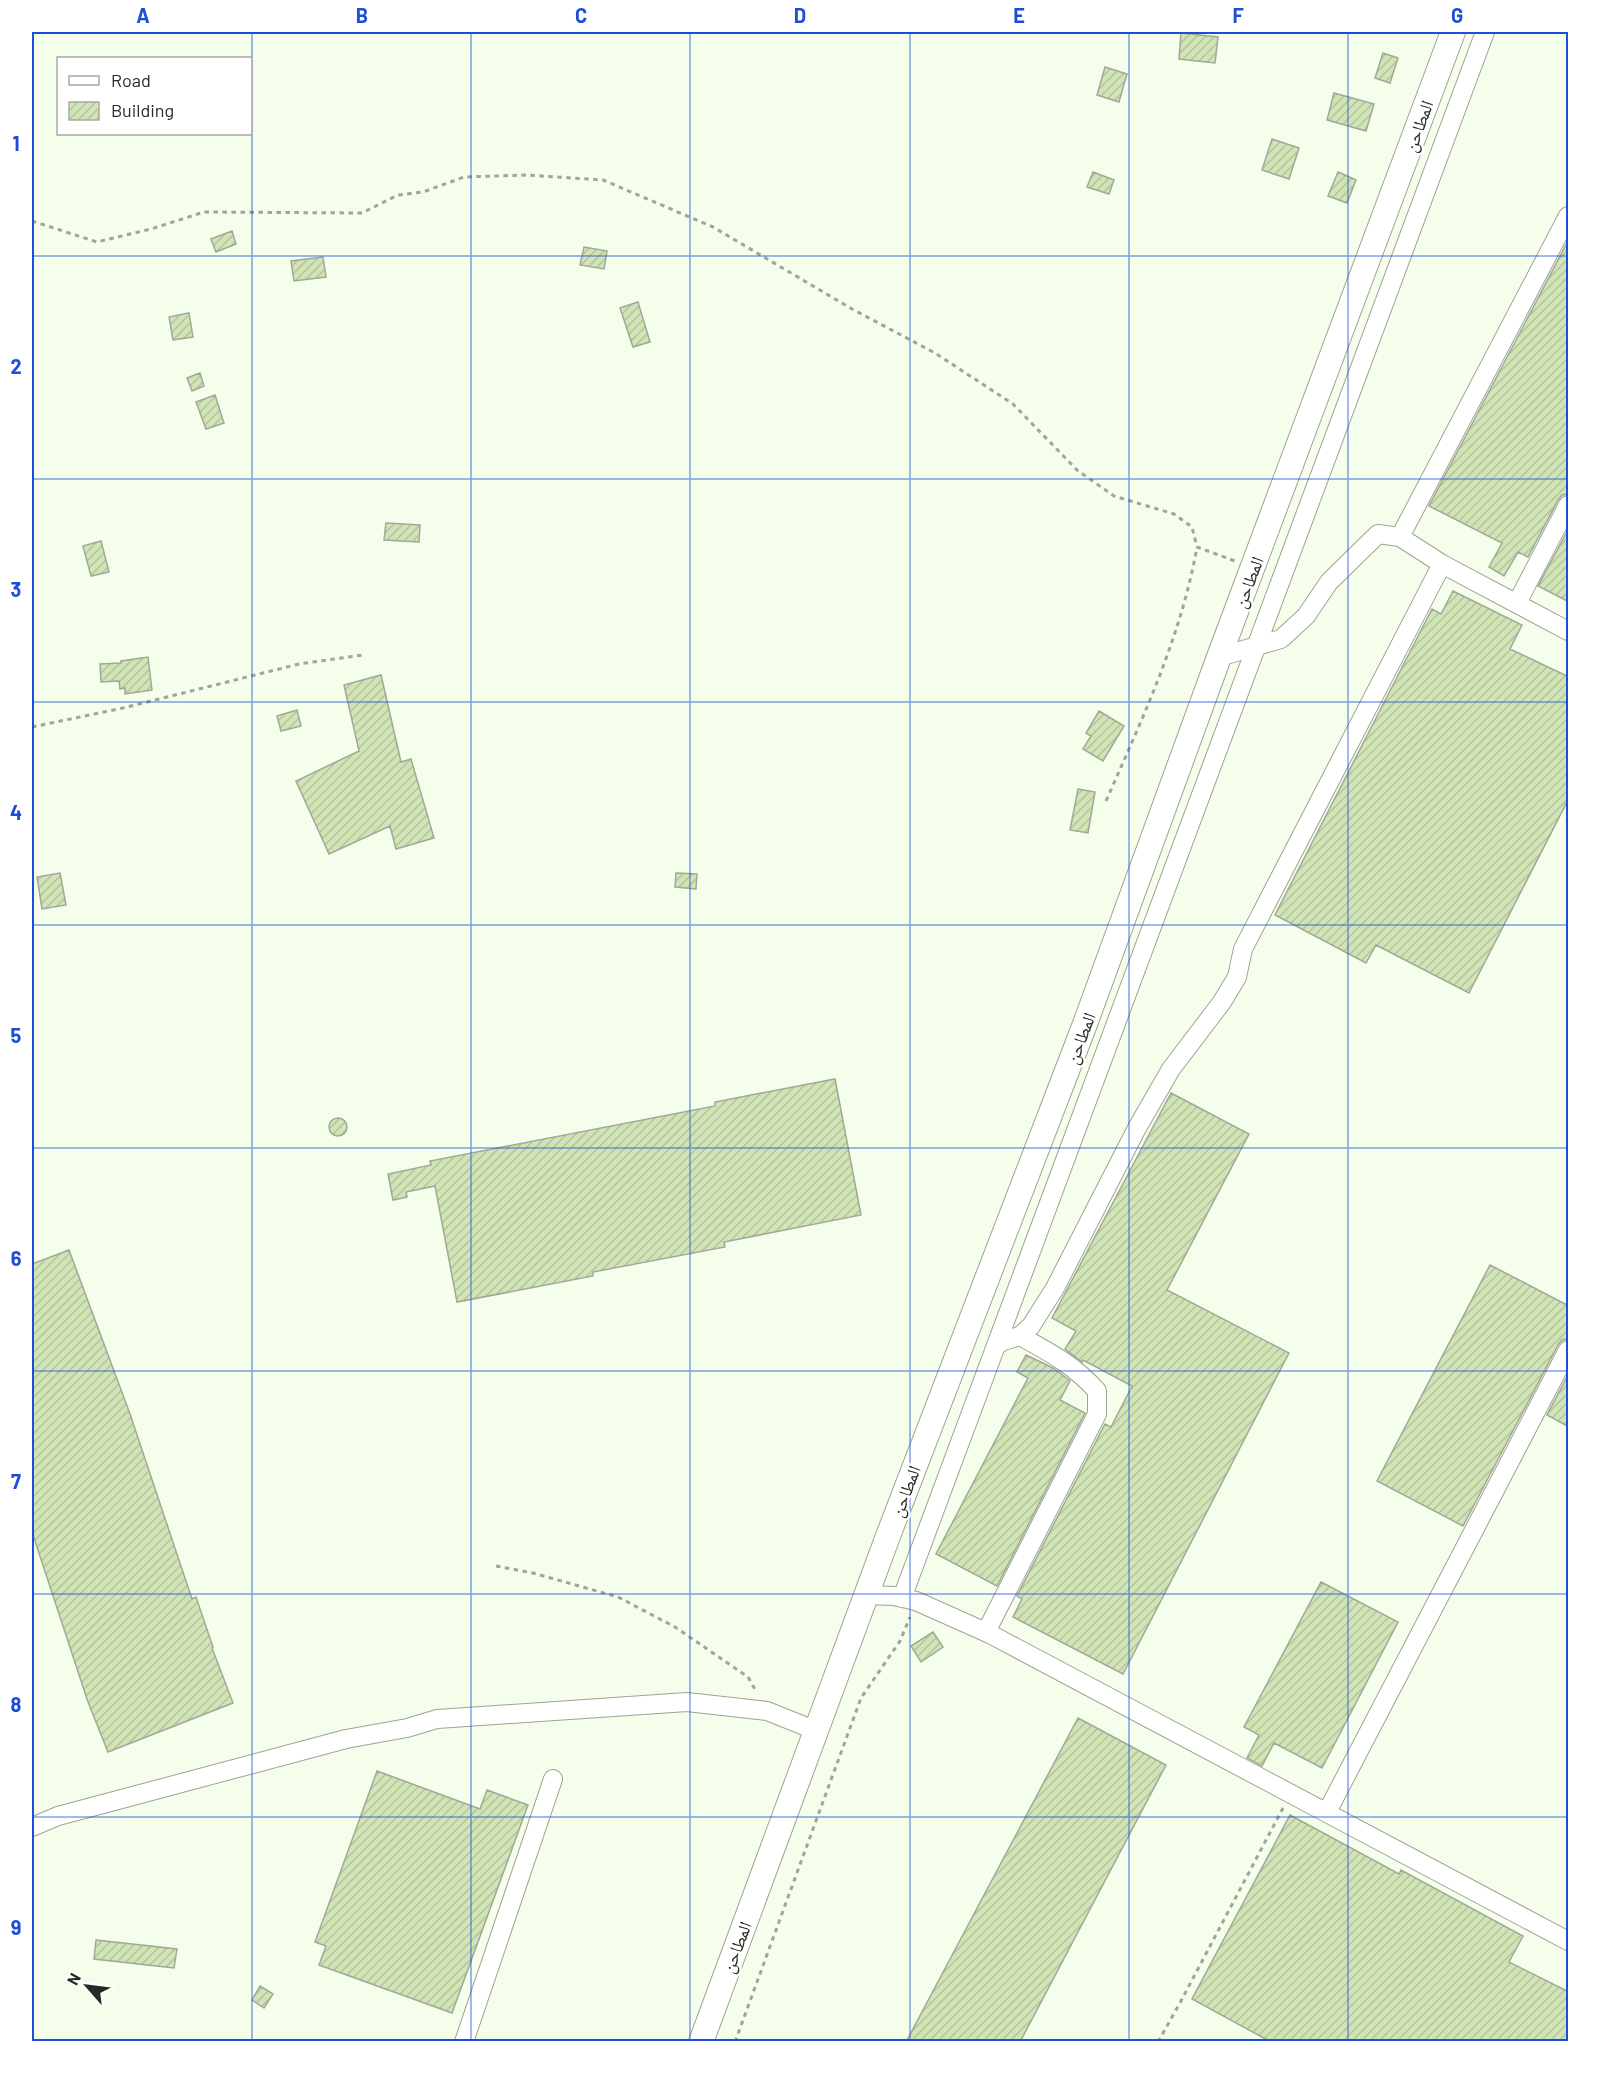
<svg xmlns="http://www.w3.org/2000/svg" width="1600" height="2073" font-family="Barlow,'Noto Naskh Arabic',sans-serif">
	<defs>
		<pattern id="building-hatch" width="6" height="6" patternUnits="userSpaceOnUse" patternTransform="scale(1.5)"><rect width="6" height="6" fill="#d1e4b6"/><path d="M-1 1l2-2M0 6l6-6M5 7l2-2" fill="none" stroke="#b3c49c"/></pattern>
	</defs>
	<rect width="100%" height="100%" fill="#f5fdeb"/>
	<path fill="url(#building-hatch)" stroke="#a1a897" stroke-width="1.5" d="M1181,33L1218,37L1215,63L1179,59Z
		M1383,53L1398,58L1390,83L1375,78Z
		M1105,67L1127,74L1119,102L1097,95Z
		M1334,93L1374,104L1366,131L1327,120Z
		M1272,139L1299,148L1289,179L1262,170Z
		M1093,172L1114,180L1109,194L1087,187Z
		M1338,172L1356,180L1347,203L1328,196Z
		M232,231L236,244L216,252L211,239Z
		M1569,239V494L1562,495L1558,500L1528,557L1518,552L1504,576L1489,567L1502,543L1429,506Z
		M584,247L607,251L604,269L580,265Z
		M323,257L326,277L294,281L291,261Z
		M638,302L650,342L633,347L620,308Z
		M189,313L193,337L173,340L169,317Z
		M200,373L204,386L192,391L187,378Z
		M215,395L224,423L206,429L196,402Z
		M386,523L420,525L419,542L384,540Z
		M1569,528V602L1538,586Z
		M101,541L109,572L91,576L83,546Z
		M1453,591L1522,625L1510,649L1569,677V798L1469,993L1376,945L1366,963L1275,915L1432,609L1441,614Z
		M148,657L152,690L125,694V688L120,689L119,681L101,682L100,664L121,663V661Z
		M381,675L401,762L411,759L434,838L396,849L390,826L329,854L296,781L359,751L344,685Z
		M297,710L301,726L281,731L277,716Z
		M1099,711L1124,726L1103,761L1083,749L1091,736L1086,733Z
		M1078,789L1095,792L1088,833L1070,830Z
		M60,873L66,905L42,909L37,877Z
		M676,873L697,874L696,889L675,887Z
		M835,1079L861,1215L724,1242L725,1247L593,1272V1276L457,1302L435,1186L406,1192L407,1197L393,1200L388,1174L431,1165L430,1161L715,1106V1102Z
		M1171,1093L1249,1134L1167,1290L1289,1353L1123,1674L1013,1617L1022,1599L1017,1596L1105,1424L1111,1427L1132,1386L1083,1360L1082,1362L1065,1349L1076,1331L1052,1318Z
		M329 1127a9 9 0 1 1 18 0a9 9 0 1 1-18 0Z
		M69,1250L130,1414L192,1599L196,1597L213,1647L212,1648L233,1703L108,1752L88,1702L32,1532V1264Z
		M1490,1265L1569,1306V1339L1562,1340L1558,1345L1463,1526L1377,1481Z
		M1026,1355L1053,1368L1070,1381L1060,1400L1085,1413L997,1586L936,1554L1028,1378L1017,1372Z
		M1569,1373V1427L1547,1415Z
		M1321,1582L1398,1622L1322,1768L1274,1743L1262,1766L1247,1758L1259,1735L1244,1727Z
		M933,1632L943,1647L921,1662L911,1646Z
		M1078,1718L1166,1765L1020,2042H906Z
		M377,1771L480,1809L487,1790L528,1805L452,2013L319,1965L326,1946L315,1942Z
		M1290,1815L1399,1874L1401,1870L1523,1936L1509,1962L1569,1992V2042H1271L1192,1999Z
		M96,1940L177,1949L174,1968L94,1959Z
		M260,1986L273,1994L264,2008L252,2000Z"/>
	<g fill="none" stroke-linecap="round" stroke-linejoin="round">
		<defs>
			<path id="minor" d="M1400,537L1568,216
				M1517,603L1568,505
				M1219,657L1281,639L1306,616L1329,582L1378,534L1400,537L1442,564L1568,631
				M997,1345L1003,1341L1020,1336L1031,1326L1055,1288L1137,1128L1171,1069L1222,1002L1237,977L1243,949L1442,564
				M866,1595L894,1596L916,1601L990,1634L1568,1941
				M902,1598L1485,32
				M986,1632L1097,1414V1391C1074,1365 1049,1352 1020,1336
				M1327,1812L1568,1350
				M32,1827L58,1816L346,1739L407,1728L437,1719L687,1702L767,1711L817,1731
				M464,2042L553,1779"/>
			<path id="major" d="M701,2042L888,1536L1085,1024L1219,657L1453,32"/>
		</defs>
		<use href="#minor" stroke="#9da493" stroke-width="20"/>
		<use href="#major" stroke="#9da493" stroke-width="26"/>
		<path stroke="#9fa597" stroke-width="3" stroke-dasharray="4.5 4.5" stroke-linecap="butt" d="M32,221L97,242L151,229L204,212L362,213L398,195L423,192L464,177L526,175L603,180L713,227L852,309L935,353L1013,404L1077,470L1114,496L1174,514L1192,527L1197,547L1235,561
			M32,727L123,708L299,664L363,655
			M1106,801C1143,717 1181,637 1197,547
			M496,1566L533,1573L618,1597L675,1627L748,1677L756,1691
			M735,2042L861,1698L900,1641L910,1617
			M1158,2042L1181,2001L1283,1808"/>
		<use href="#minor" stroke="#fff" stroke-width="18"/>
		<use href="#major" stroke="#fff" stroke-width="24"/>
	</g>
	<path fill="none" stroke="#1d4ed8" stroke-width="1.5" stroke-opacity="0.55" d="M252,32V2042M471,32V2042M690,32V2042M910,32V2042M1129,32V2042M1348,32V2042M32,256H1568M32,479H1568M32,702H1568M32,925H1568M32,1148H1568M32,1371H1568M32,1594H1568M32,1817H1568"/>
	<g text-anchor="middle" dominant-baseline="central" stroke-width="5" stroke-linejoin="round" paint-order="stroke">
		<g font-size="18" fill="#272a23" stroke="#fff">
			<text transform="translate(1418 126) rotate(-70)">المطاحن</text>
			<text transform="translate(1248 582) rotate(-69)">المطاحن</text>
			<text transform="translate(1080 1038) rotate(-69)">المطاحن</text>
			<text transform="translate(905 1491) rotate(-69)">المطاحن</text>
			<text transform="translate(736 1947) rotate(-69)">المطاحن</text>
		</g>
	</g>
	<rect width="1600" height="2073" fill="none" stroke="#ffffff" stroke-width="66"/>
	<rect x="57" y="57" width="195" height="78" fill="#ffffff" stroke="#a9aaa7" stroke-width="1.5"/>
	<rect x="69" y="76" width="30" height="9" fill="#ffffff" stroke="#a9aaa7" stroke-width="1.5"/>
	<text x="111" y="87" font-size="18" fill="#272a23">Road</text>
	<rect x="69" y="102" width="30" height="18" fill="url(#building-hatch)" stroke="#a9aaa7" stroke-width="1.5"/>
	<text x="111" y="117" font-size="18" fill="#272a23">Building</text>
	<g transform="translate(87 1986) rotate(298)" stroke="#ffffff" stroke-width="4.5" paint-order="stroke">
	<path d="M0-4.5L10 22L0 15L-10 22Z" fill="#272a23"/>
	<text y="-9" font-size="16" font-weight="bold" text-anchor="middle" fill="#272a23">N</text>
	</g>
	<rect x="33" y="33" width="1534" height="2007" fill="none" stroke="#1d4ed8" stroke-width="2"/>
	<g font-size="20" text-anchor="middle" font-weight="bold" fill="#1d4ed8">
		<text x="143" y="23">A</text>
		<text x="362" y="23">B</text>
		<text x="581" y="23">C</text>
		<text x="800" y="23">D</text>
		<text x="1019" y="23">E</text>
		<text x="1238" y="23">F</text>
		<text x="1457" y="23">G</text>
		<text x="16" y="151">1</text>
		<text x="16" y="374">2</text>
		<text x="16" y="597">3</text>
		<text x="16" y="820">4</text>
		<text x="16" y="1043">5</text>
		<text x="16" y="1266">6</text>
		<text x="16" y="1489">7</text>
		<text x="16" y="1712">8</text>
		<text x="16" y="1935">9</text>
	</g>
</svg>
